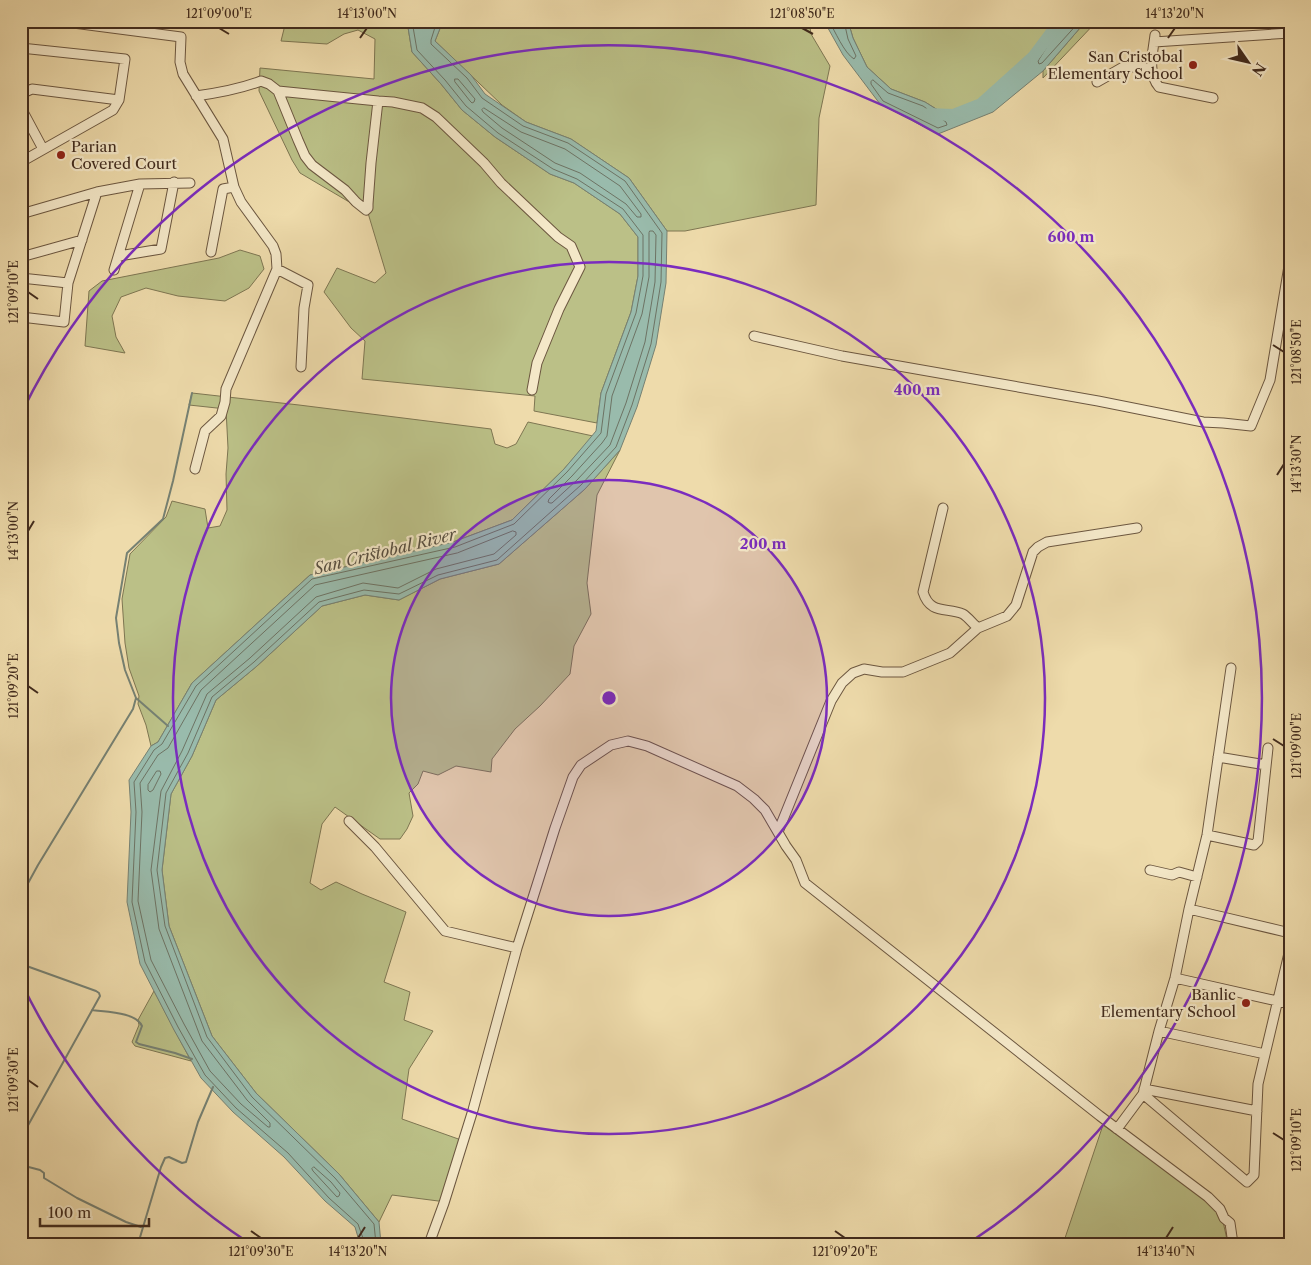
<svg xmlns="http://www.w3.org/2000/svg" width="1311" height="1265" font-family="'Libre Caslon Text',serif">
	<rect width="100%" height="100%" fill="#eedbab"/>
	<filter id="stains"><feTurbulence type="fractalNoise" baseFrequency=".004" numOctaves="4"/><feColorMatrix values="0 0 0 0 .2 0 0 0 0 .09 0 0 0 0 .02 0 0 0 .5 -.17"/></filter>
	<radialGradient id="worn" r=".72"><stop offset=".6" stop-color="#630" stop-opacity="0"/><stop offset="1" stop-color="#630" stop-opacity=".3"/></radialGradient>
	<path fill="#bbc087" stroke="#7e7652" d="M286,21H407L412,52L441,84L462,110L495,137L550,174L574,183L620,214L638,237V276L631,312L601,393L597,423L534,411L535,396L362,379L365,341L351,328L324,292L337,268L375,283L386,273L368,213L300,173L292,160L259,91L260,68L374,79L375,39L358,30L344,34L327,44L281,41Z
		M443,21H809L811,34L830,66L819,118L816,205L685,231H667L629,178L571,139L526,122L502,105L435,41Z
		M848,21H1057L1028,67L974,108L949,117L925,102L891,89L867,67L853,38Z
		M1086,21H1097L1043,78V71Z
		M240,250L260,256L264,269L249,288L225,301L178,296L146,288L121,297L112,316L116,337L125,353L85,346L89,291L102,281L219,258Z
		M192,393L299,405L491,429L495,444L507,448L516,444L528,422L593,436L564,469L512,520L453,542L310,575L192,683L158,742L151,746L146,725L138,704L139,696L129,668L125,643L122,599L130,554L166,517L172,501L205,509L208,528L220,526L227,510L226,474L228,448L226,409L189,405Z
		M620,450L597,495L587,583L591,614L574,646L570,674L540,706L515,729L492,759L491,772L456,766L438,775L423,771L418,784L409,793L413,816L407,829L400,839H380L335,807L322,824L310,883L321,890L336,882L362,894L406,912L384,982L410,992L404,1020L433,1031L409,1069L402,1119L464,1141L446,1202L392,1195L379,1222L339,1174L256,1093L212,1036L169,926L162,870L171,794L192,756L216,700L257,666L322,606L365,595L399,600L440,579L499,564L585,489Z
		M154,991L191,1061L135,1046L132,1042L139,1025L138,1020Z
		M1103,1125L1208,1199L1222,1217L1228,1244H1118L1108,1242L1103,1244H1063Z"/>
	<path fill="#99bbac" stroke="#768173" d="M407,21H443L435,41L471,75L485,94L526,122L571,139L629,178L667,231L666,283L656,345L637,407L620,450L585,489L499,564L440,579L399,600L365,595L322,606L257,666L216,700L192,756L171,794L162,870L169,926L212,1036L256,1093L339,1174L379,1222L381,1244H360L355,1227L325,1201L284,1157L233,1112L201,1078L174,1030L140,964L127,902L131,812L129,780L151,746L158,742L192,683L310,575L453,542L512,520L564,469L596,431L601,393L631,312L638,276V237L620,214L574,183L550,174L495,137L462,110L441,84L412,52Z
		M824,21H848L853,38L867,67L891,89L925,102L949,117L974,108L1028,67L1057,21H1086L1043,71L993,112L938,134L880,104L843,55Z"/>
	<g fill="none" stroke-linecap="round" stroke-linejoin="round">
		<path stroke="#6d7364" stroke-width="1" d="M829,21C835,31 844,53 854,59L856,56L848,39L844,21
			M1061,21L1060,26L1038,61L1039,64L1042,63L1080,21
			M455,79H458L475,99L474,102L472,103L470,101L455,82Z
			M873,80L888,93L923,106L946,122L947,125L938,128L883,101L871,84V82Z
			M484,108L521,132L565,149L620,186L641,214V217H637L626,204L580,173L555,163L502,128L483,112L482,110Z
			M650,231H653L656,235L655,282L645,342L626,403L610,445L577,480L552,503H550L548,502L549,499L572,476L602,443L607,436L612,396L642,314L649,277V233Z
			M513,531L516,532V535L494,554L436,569L398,588L363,583L316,597L250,658L207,694L182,751L161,791L151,870L159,929L202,1041L247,1100L270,1123V1127H268L241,1104L210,1071L184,1024L151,960L138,901L142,812L140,783L158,755L168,748L201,690L315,585L457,553Z
			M157,771H160L161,774L153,790L150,792L148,790V785Z
			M314,1167L331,1182L340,1193L339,1196L337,1197L313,1171L312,1169Z
			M365,1244L358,1224L329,1198L288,1153L236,1108L205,1075L178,1027L145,962L132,902L136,812L134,782L154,750L162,744L196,686L312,579L455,547L514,524L567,472L601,433L606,394L636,313L643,276V235L623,209L577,179L553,169L498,133L466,106L445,80L417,50L412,21
			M376,1244L374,1224L335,1178L252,1097L207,1037L165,926L157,870L166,793L188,753L212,697L254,662L319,602L364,590L399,594L438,575L497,560L581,485L616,447L632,405L651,344L661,282L662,233L625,181L568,143L523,126L482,98L467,78L431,44V40L437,21"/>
		<path stroke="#768173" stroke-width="2" d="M168,726L136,698L125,670L119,643L116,618L127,553L163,519L173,481L192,393
			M21,896L38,865L133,709L136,698
			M21,964L96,991L99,993L100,996L21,1138
			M92,1010C106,1012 136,1012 142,1026L136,1042L139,1044L175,1053L192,1059
			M21,1165L40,1170L44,1173V1178L77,1198L126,1222L141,1227
			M138,1244L161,1167L165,1158L169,1157L182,1163L186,1162L198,1122L213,1087"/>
		<path stroke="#99bbac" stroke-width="12" d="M928,114L953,115L981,104L1033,57L1060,21"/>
		<defs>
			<path id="street" d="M58,21L181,37L180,62L183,74L223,139L234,187L241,202L273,246L276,254L277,269L226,389L225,402L221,416L205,431L195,469
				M1155,35C1153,52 1147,73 1159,87L1213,98
				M1154,42L1290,33
				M21,48L125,59L119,100L113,110L21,162
				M1097,82L1125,66L1151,69
				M278,91L378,101L393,102L422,108L436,117L484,163L501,183L558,237L571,246L580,267L559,309L537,363L532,390
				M21,94L32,89L119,100
				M196,96C218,93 240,89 261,81L269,84L278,91L298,140L305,156L312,165L345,190L356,202L366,210L368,208V204L371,163L378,101
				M21,108L43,149
				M21,214L97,192L140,184L190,183
				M211,252L223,189L234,187
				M119,256L161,249L174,182
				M21,257L82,240
				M277,269L308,285L304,308L301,367
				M114,270L140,184
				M21,278L68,283
				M21,317L64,322L68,283L97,192
				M754,336L842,356L1098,401L1203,422L1223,423L1251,426L1270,380L1290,260
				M943,508L923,592C930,615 947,607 963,614C968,617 973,624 978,628
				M1218,757L1266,765
				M349,821L375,847L445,931L517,948
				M778,832L831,701L842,683L853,673L864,669L882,672H903L950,653L978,628L1007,616L1016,605L1033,552L1038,547L1047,542L1137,528
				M1207,835L1254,845L1258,841L1268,748
				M1150,870L1172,875L1179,872L1197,877
				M1189,909L1290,933
				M1175,978L1290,1004
				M1159,1031L1265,1054
				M1144,1089L1257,1111
				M1143,1094L1247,1182L1254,1175L1258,1084L1290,949
				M1117,1129L1143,1094L1159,1031L1175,978L1189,909L1207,835L1231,668
				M429,1244L444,1203L473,1110L517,948L555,828L573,777L581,765L611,745L628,741L647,746L737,786L754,799L765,810L786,846L796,860L805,883L1100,1116L1208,1197L1220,1209L1224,1218L1230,1223L1233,1244"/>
		</defs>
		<use href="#street" stroke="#6c5740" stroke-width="11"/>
		<use href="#street" stroke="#f4e8c8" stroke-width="9"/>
	</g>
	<path fill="none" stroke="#412b1d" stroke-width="2" d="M219,28L229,34M802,28L813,34M360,38L367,28M1168,38L1175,28M28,292L38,299M1273,345L1284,352M1277,475L1284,464M28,531L34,521M28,686L38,693M1273,739L1284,746M28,1080L38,1087M1273,1133L1284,1140M251,1231L261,1238M835,1231L845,1238M358,1238L365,1227M1166,1238L1173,1227"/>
	<circle cx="609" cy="698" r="218" fill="#7b2cbf" fill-opacity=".12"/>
	<g fill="none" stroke="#7b2cbf" stroke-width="2.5">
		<circle cx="609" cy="698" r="218"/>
		<circle cx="609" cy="698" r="436"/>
		<path d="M249 1243A653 653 0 0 1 22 984M22 412A653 653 0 1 1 969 1243"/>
	</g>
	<g fill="#8f2418" stroke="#f4e8c8" stroke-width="2">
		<circle cx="1193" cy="65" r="5"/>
		<circle cx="61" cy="155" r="5"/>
		<circle cx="1246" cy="1003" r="5"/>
	</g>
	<g text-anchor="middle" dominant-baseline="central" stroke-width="4.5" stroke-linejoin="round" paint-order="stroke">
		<g font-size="15" fill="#412b1d" stroke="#f4e8c8" text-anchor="end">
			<text x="1183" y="56">San Cristobal<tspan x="1183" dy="17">Elementary School</tspan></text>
			<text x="71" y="146" text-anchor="start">Parian<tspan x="71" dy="17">Covered Court</tspan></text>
			<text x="1236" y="994">Banlic<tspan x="1236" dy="17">Elementary School</tspan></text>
		</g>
		<g font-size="16" font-style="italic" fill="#574f41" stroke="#f4e8c8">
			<text transform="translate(385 551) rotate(-14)">San Cristobal River</text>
		</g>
	</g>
	<circle cx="609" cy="698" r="8" fill="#7b2cbf" stroke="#f4e8c8" stroke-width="2.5"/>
	<g font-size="15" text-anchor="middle" font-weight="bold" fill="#7b2cbf" stroke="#f4e8c8" stroke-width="4.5" stroke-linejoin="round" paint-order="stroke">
		<text x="1071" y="242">600 m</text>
		<text x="917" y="395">400 m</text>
		<text x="763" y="549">200 m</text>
	</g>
	<rect width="1311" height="1265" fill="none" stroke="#eedbab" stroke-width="55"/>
	<g transform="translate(1248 62) rotate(124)" stroke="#f4e8c8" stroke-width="4" paint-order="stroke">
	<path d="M0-4L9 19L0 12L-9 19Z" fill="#412b1d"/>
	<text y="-8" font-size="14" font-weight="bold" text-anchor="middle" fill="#412b1d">N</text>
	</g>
	<path d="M40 1218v8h109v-8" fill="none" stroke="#412b1d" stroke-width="2.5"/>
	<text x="48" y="1218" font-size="15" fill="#412b1d" stroke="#f4e8c8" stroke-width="4" paint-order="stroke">100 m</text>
	<rect x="28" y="28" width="1256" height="1210" fill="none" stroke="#412b1d" stroke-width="2"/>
	<g font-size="12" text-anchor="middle" fill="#412b1d">
		<text x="219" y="18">121°09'00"E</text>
		<text x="367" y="18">14°13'00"N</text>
		<text x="802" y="18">121°08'50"E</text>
		<text x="1175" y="18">14°13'20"N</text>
		<text transform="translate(14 292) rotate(-90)" y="4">121°09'10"E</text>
		<text transform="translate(1297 352) rotate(-90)" y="4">121°08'50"E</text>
		<text transform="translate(1297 464) rotate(-90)" y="4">14°13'30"N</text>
		<text transform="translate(14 531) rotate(-90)" y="4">14°13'00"N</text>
		<text transform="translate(14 686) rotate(-90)" y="4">121°09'20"E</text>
		<text transform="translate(1297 746) rotate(-90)" y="4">121°09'00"E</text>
		<text transform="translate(14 1080) rotate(-90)" y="4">121°09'30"E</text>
		<text transform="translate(1297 1140) rotate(-90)" y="4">121°09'10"E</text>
		<text x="261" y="1256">121°09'30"E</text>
		<text x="358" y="1256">14°13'20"N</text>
		<text x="845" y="1256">121°09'20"E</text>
		<text x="1166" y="1256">14°13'40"N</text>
	</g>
	<rect width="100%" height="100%" filter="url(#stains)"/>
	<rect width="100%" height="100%" fill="url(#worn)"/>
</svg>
